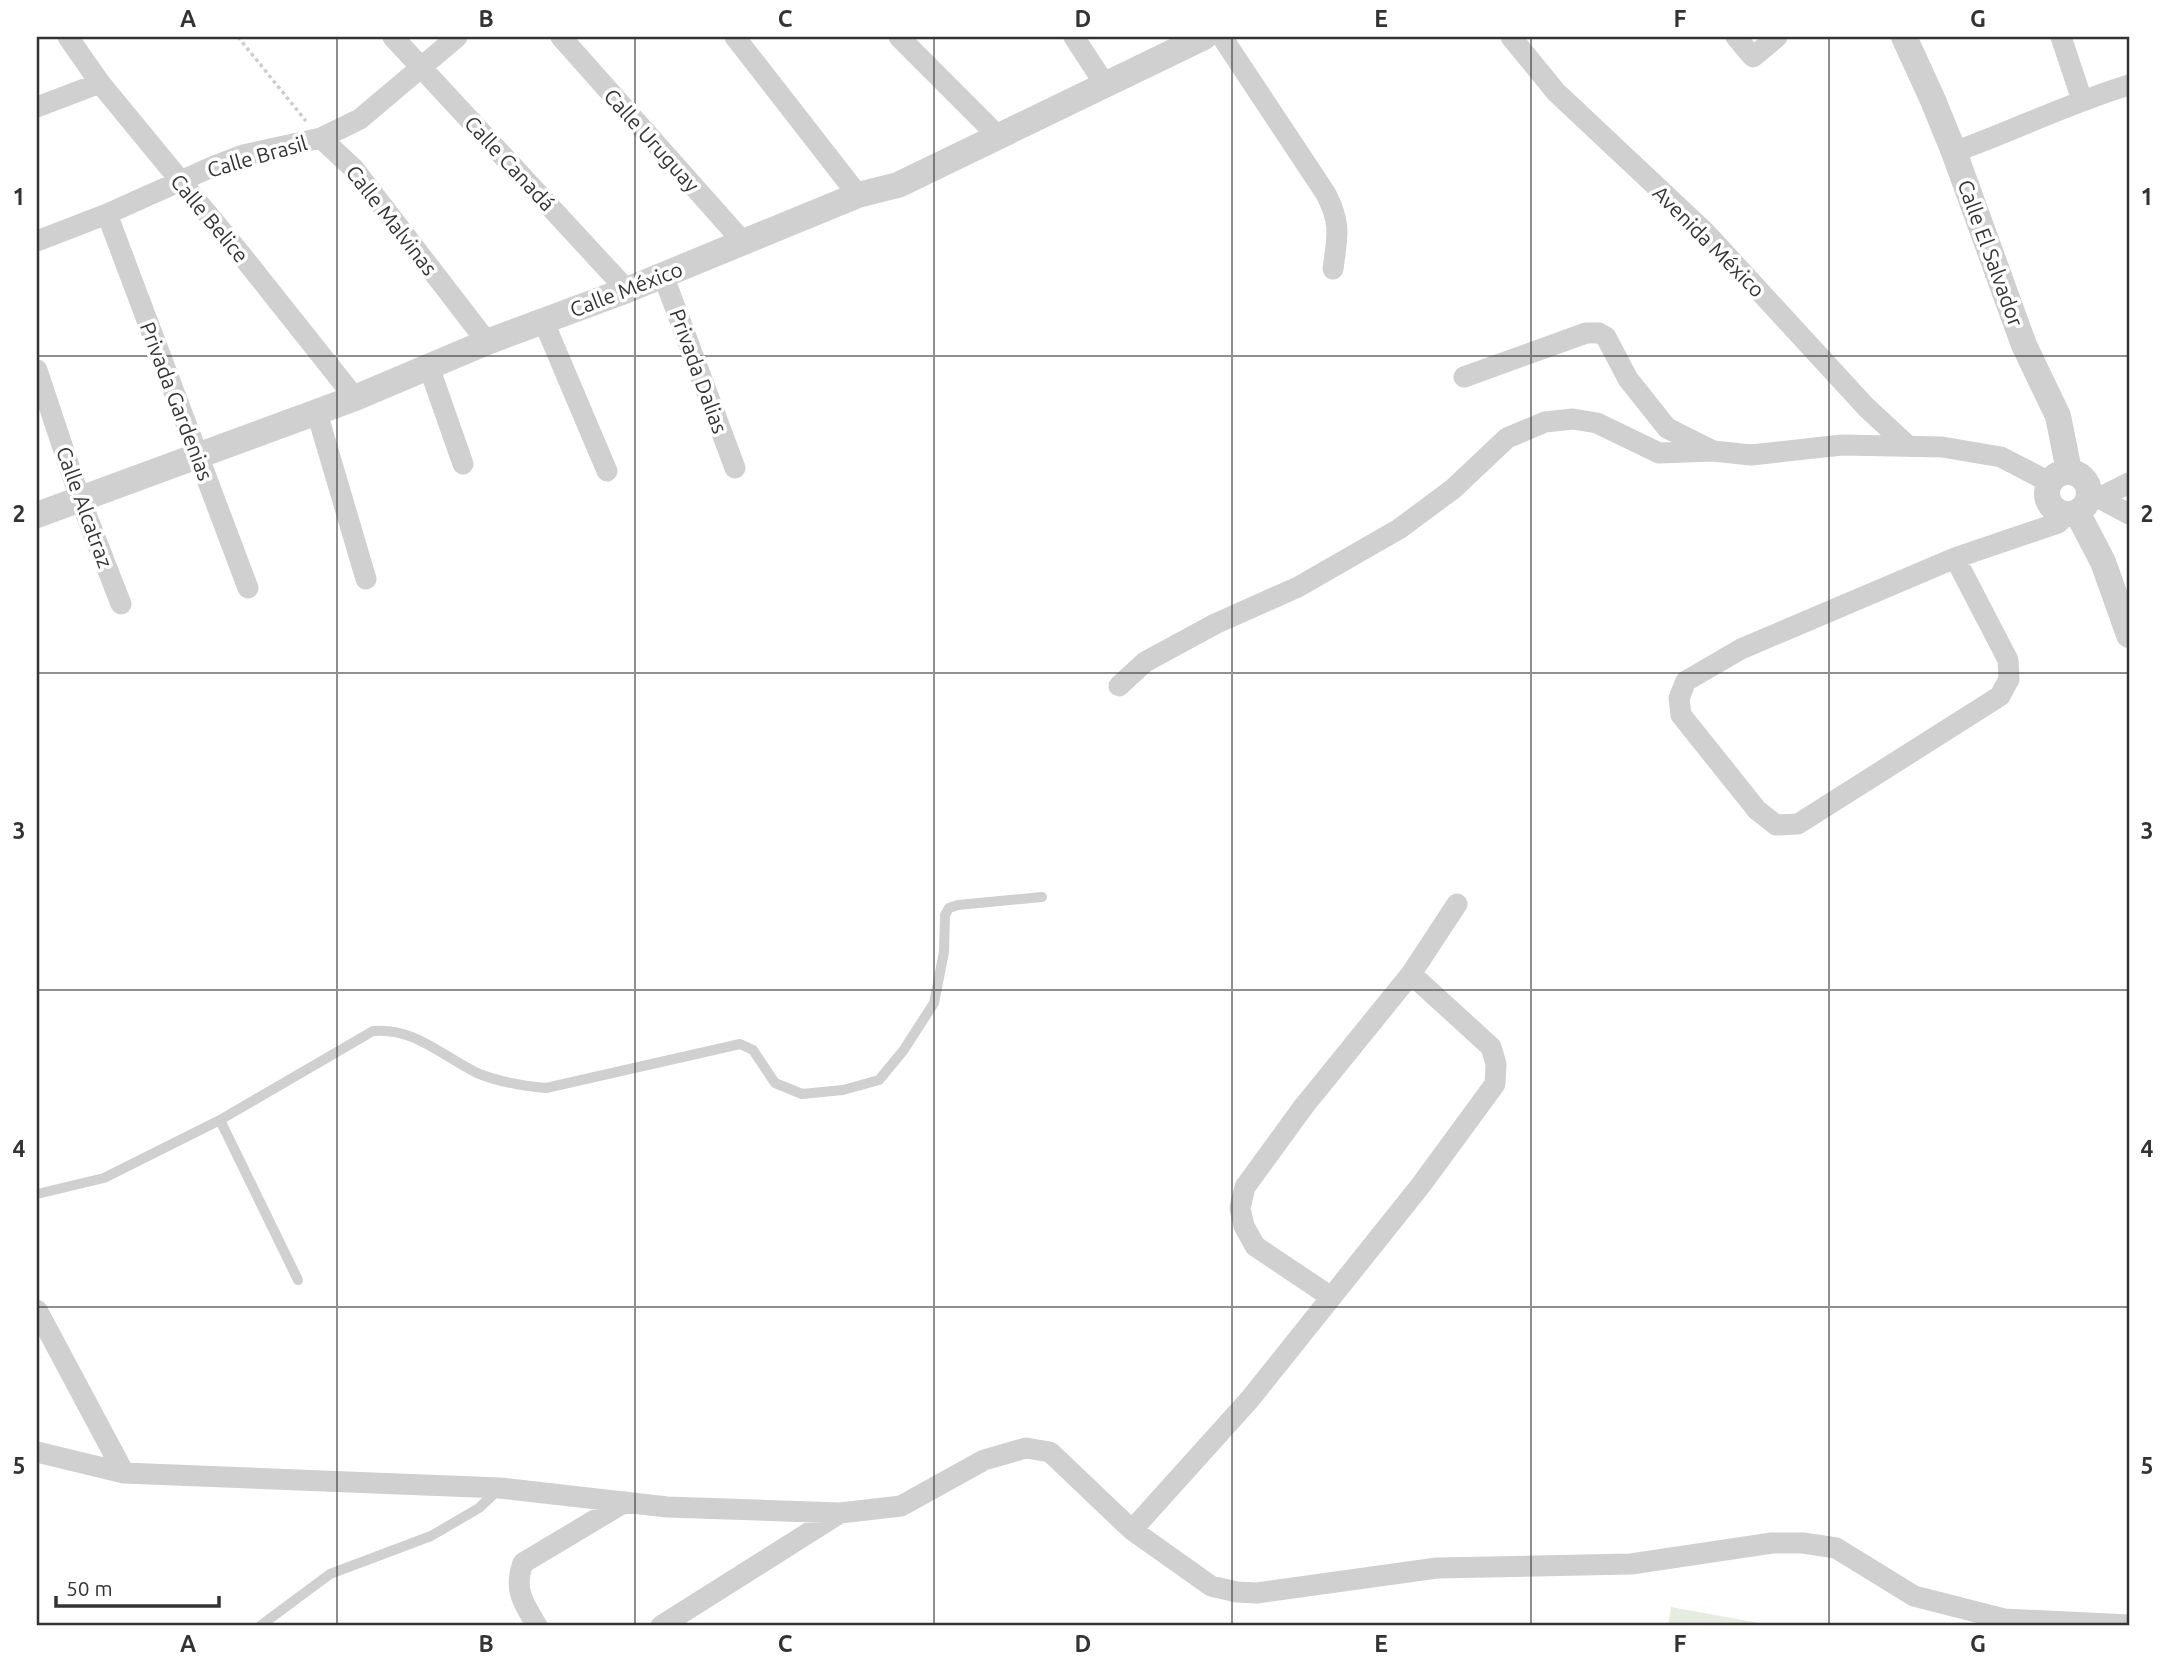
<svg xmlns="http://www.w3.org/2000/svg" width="2166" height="1663" font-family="Ubuntu,sans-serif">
	<rect width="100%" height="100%" fill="#fff"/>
	<path fill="#e6ecdf" d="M1671,1607L1775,1626H1668Z"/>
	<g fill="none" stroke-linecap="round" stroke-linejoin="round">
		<path stroke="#cdcdcd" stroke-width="3.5" stroke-dasharray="3.5 3.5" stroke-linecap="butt" d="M238,37L306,121"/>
		<path stroke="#d0d0d0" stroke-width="10" d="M220,1120L298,1280
			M37,1194L104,1178L220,1120L373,1031C414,1027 442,1056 477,1073C499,1082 523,1086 546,1088L740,1044L753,1050L775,1083L802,1094L843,1090L879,1080L903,1051L934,1003L944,952L945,915L949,908L958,905L1042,897
			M260,1626L330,1574L431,1536L479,1508L498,1490"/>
		<path stroke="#d0d0d0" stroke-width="21" d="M68,37L100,83L243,257L355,398
			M393,37L627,290
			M561,37L744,243
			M735,37L858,195
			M899,37L999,137
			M1074,37L1104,83
			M1222,37L1326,194C1342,225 1337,237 1333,269
			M1511,37L1556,92L1707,234L1866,407L1908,446
			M1736,37L1753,57L1777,37
			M2061,37L2082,100
			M37,107L100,83
			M321,138L354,169L487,342
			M1954,152C2013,131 2069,103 2129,85
			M107,214L248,588
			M37,241L107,214L214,166L243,155L321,138L360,119L457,37
			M663,275L735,468
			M543,320L607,471
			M429,367L463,464
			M37,370L80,499L121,604
			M1464,377L1586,333H1599L1606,337L1628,379L1667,428L1711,450
			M317,413L366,579
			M2089,498H2099L2129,514
			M2099,498L2129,483
			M1955,558L2008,660L2009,679L2000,696L1798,824L1776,825L1757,810L1681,715L1679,698L1686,681L1741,649L1955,558L2058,523L2067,514
			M1119,686L1145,662L1215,624L1298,587L1399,529L1453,489L1507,438L1545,422L1573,419L1597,423L1659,453L1713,451L1751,455L1842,445L1942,447L2001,457L2049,482
			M1331,1297L1255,1246L1244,1226L1240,1208L1245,1187L1304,1106L1411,974L1457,904
			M37,1310L124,1473
			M37,1452L124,1473L500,1488L667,1507L840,1513L901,1506L984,1460L1026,1448L1050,1452L1132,1530L1211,1586L1237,1592L1257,1593L1437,1568L1631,1564L1772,1543H1803L1836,1548L1914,1596L2004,1619L2129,1625
			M1132,1530L1250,1399L1421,1185L1495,1084L1496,1064L1491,1047L1411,974
			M537,1626C524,1603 513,1591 523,1563L625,1502
			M661,1626L840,1513"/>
		<path stroke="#d0d0d0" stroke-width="26" d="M1904,37L1932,98L1954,152L2024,345L2058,416L2069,471
			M2047 493a21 21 0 1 1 42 0a21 21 0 1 1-42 0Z
			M2077,512L2103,562L2129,635
			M37,515L355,398L487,342L627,290L858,195L898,185L1204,37"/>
	</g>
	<path fill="none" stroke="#333" stroke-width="2" stroke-opacity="0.55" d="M337,37V1626M635,37V1626M934,37V1626M1232,37V1626M1531,37V1626M1829,37V1626M37,356H2129M37,673H2129M37,990H2129M37,1307H2129"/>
	<g text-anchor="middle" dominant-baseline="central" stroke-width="7" stroke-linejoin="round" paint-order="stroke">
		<g font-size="21" fill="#333" stroke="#fff">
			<text transform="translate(652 140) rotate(48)">Calle Uruguay</text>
			<text transform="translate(257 156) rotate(-16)">Calle Brasil</text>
			<text transform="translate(510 163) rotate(47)">Calle Canadá</text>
			<text transform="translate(210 218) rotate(50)">Calle Belice</text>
			<text transform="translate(392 220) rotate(52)">Calle Malvinas</text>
			<text transform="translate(1709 241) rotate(45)">Avenida México</text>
			<text transform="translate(1991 253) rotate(70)">Calle El Salvador</text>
			<text transform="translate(626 289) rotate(-21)">Calle México</text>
			<text transform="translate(699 371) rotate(70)">Privada Dalias</text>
			<text transform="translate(177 401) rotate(69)">Privada Gardenias</text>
			<text transform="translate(85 507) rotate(70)">Calle Alcatraz</text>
		</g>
	</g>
	<rect width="2166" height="1663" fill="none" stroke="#ffffff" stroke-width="77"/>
	<path d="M56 1596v10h163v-10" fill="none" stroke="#333333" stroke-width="3.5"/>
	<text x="66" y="1596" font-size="21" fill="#333333" stroke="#ffffff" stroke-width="5" paint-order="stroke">50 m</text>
	<rect x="38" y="38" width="2090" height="1586" fill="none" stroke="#333" stroke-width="2.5"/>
	<g font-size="23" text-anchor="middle" font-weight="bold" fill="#333">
		<text x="188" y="27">A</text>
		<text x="486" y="27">B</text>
		<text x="785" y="27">C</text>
		<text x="1083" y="27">D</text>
		<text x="1381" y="27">E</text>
		<text x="1680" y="27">F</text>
		<text x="1978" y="27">G</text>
		<text x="19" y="205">1</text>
		<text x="2147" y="205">1</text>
		<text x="19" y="522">2</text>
		<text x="2147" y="522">2</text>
		<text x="19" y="839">3</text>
		<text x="2147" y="839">3</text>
		<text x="19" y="1157">4</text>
		<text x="2147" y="1157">4</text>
		<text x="19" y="1474">5</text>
		<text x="2147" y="1474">5</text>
		<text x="188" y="1652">A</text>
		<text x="486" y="1652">B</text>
		<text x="785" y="1652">C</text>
		<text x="1083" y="1652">D</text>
		<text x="1381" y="1652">E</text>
		<text x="1680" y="1652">F</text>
		<text x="1978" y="1652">G</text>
	</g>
</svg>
